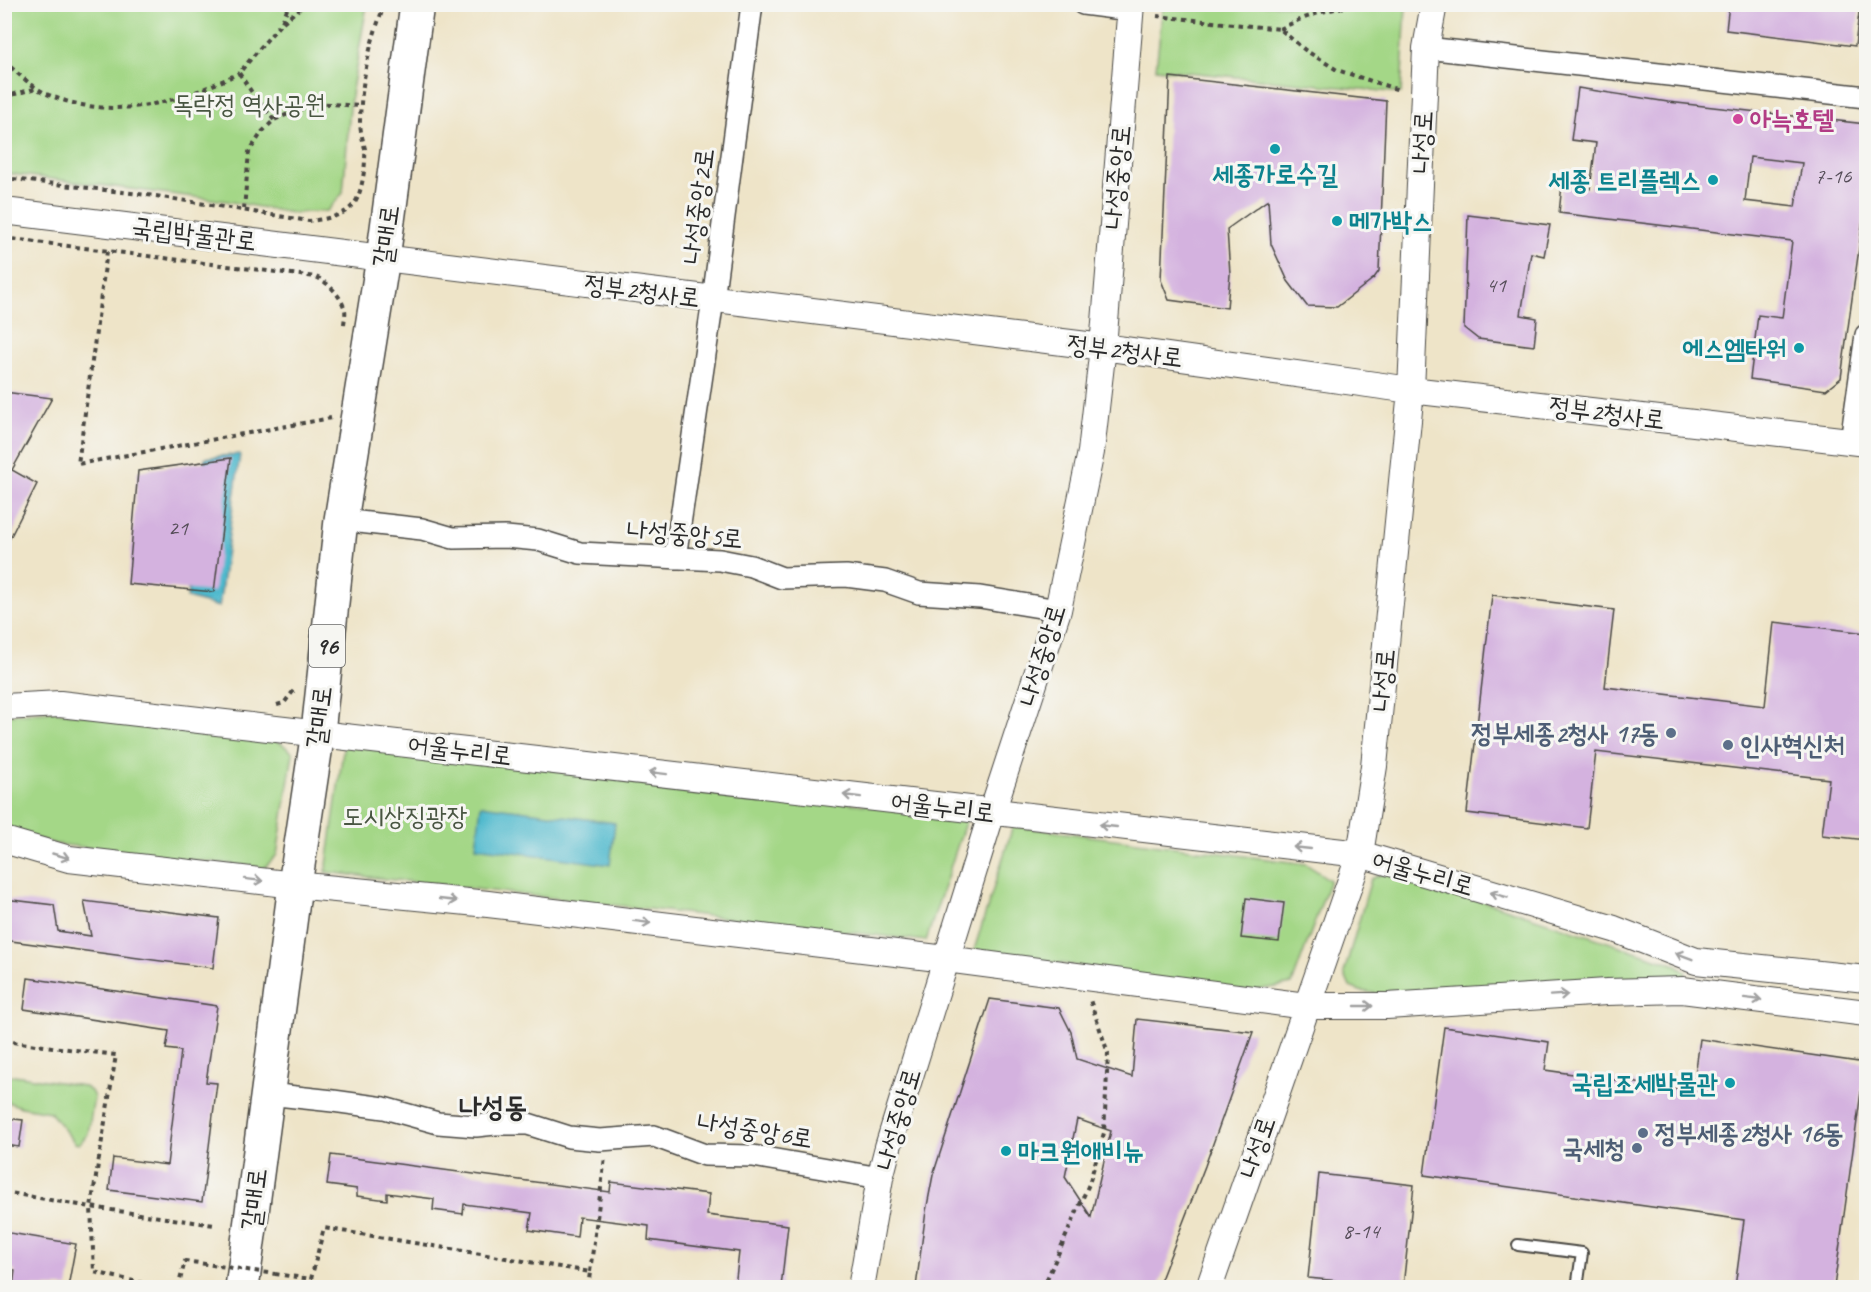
<svg xmlns="http://www.w3.org/2000/svg" width="1871" height="1292" font-family="Caveat,'Poor Story',sans-serif">
  <style>
    .green { fill: #a4d787; stroke: #688159; stroke-width: 1.5 }
    .water { fill: #50b9cd; stroke: #3e727c; stroke-width: 1.5 }
    .building { fill: #d4b2df; fill-rule: evenodd }
    .lines { fill: none; stroke-linecap: round; stroke-linejoin: round }
    .service-casing { stroke: #484743; stroke-width: 14 }
    .minor-casing { stroke: #484743; stroke-width: 24 }
    .tertiary-casing { stroke: #484743; stroke-width: 28 }
    .primary-casing { stroke: #484743; stroke-width: 36 }
    .path { stroke: #484743; stroke-width: 4; stroke-dasharray: 4.5 4.5; stroke-linecap: butt }
    .service { stroke: #fff; stroke-width: 10 }
    .minor { stroke: #fff; stroke-width: 21 }
    .tertiary { stroke: #fff; stroke-width: 26 }
    .primary { stroke: #fff; stroke-width: 33 }
    .path-bridge { stroke: #484743; stroke-width: 4; stroke-dasharray: 4.5 4.5; stroke-linecap: butt }
    .oneway { stroke: #a0a0a0 }
    .hotel-dot { fill: #d1479c; stroke: #f6f6f2; stroke-width: 2 }
    .culture-dot { fill: #0f9aa8; stroke: #f6f6f2; stroke-width: 2 }
    .service-dot { fill: #5c6f8a; stroke: #f6f6f2; stroke-width: 2 }
    .labels { text-anchor: middle; dominant-baseline: central; stroke-width: 6; stroke-linejoin: round; paint-order: stroke }
    .number-label { font-size: 22px; fill: #554d58 }
    .shield { fill: #f6f6f2; stroke: #686867; stroke-width: 1.5 }
    .shield-label { font-size: 24px; font-weight: bold; fill: #2b2b2b }
    .park-label { font-size: 26px; fill: #495642; stroke: #f6f6f2 }
    .hotel-label { font-size: 26px; font-weight: bold; fill: #b23c85; stroke: #f6f6f2; text-anchor: start }
    .street-label { font-size: 26px; fill: #2b2b2b; stroke: #f6f6f2 }
    .culture-label { font-size: 26px; font-weight: bold; fill: #0d838f; stroke: #f6f6f2; text-anchor: end }
    .service-label { font-size: 26px; font-weight: bold; fill: #4e5e75; stroke: #f6f6f2; text-anchor: end }
    .quarter-label { font-size: 28px; font-weight: bold; fill: #2b2b2b; stroke: #f6f6f2 }
  </style>
  <rect width="100%" height="100%" fill="#f6f6f2"/>
  <filter id="ink" filterUnits="userSpaceOnUse"><feTurbulence type="fractalNoise" baseFrequency=".0167" numOctaves="2"/><feDisplacementMap in="SourceGraphic" scale="12" xChannelSelector="R" yChannelSelector="G"/><feConvolveMatrix kernelMatrix="1 2 1 2 8 2 1 2 1" color-interpolation-filters="sRGB"/></filter>
  <filter id="wash" filterUnits="userSpaceOnUse"><feTurbulence type="fractalNoise" baseFrequency=".008" numOctaves="4" result="noise"/><feDisplacementMap in="SourceGraphic" scale="24" xChannelSelector="R" yChannelSelector="G"/><feGaussianBlur stdDeviation="1.35" result="paint"/><feColorMatrix in="noise" values="0 0 0 0 0 0 0 0 0 0 0 0 0 0 0 0 0 1.4 0 .05"/><feComposite in="paint" operator="in"/></filter>
  <g filter="url(#wash)">
    <rect width="100%" height="100%" fill="#eee4c8"/>
    <path class="green" d="M5 4 367 5 351 95 343 193 327 211 292 213 226 201 5 173Z
      M1163 5H1406L1401 93 1156 69Z
      M53 711 257 735 281 743 293 753 277 855 264 868 56 844 5 830 4 715Z
      M344 744 967 817 926 941 326 872Z
      M1013 826 1306 864 1330 880 1292 984 1247 992 974 950Z
      M1390 870 1677 965 1686 972 1683 979 1393 996 1360 991 1350 987 1344 973 1371 879Z
      M14 1075 83 1086 91 1091 94 1097 88 1134 79 1144 75 1143 50 1112 21 1107 5 1101V1079Z"/>
    <path class="water" d="M240 454 219 607 187 598 205 458Z
      M481 805 615 823 610 865 476 847Z"/>
    <g id="blocks">
      <path class="building" d="M1729 4H1860L1855 46 1726 30Z
        M1170 77 1386 101 1379 271 1374 278 1337 307 1307 306 1288 281 1271 244 1268 200 1227 229 1230 274 1227 308 1169 300 1161 280Z
        M1578 88 1668 102 1866 124V198L1841 378 1826 390 1750 379 1758 315 1782 318 1792 241 1559 213 1562 185 1590 189 1596 143 1571 140ZM1750 157 1802 163 1795 207 1745 201Z
        M1468 215 1550 225 1544 256 1531 253 1521 315 1537 318 1534 346 1478 339 1464 328Z
        M4 392 52 398 12 470 37 484 4 550Z
        M231 458 214 592 128 584 138 471Z
        M1492 595 1614 610 1605 687 1765 706 1774 622 1866 633V840L1822 835 1829 779 1596 752 1587 828 1467 813Z
        M1246 898 1284 903 1279 942 1241 938Z
        M4 899 54 905 58 931 91 936 84 901 219 918 213 968 4 940Z
        M28 978 217 1006 206 1082 217 1083 202 1202 109 1190 113 1158 167 1165 181 1051 166 1049 169 1031 24 1009Z
        M990 999 1059 1008 1071 1032 1077 1059 1132 1077 1137 1019 1253 1032 1205 1166 1158 1287H916L926 1211 933 1175ZM1077 1119 1111 1131 1091 1217 1065 1177Z
        M1444 1027 1549 1042 1545 1070 1693 1091 1700 1039 1865 1063 1834 1287H1735L1744 1220 1424 1175Z
        M4 1118 23 1120 19 1147 4 1145Z
        M331 1155 610 1192 611 1182 709 1194 707 1215 788 1225 781 1287H735L739 1252 648 1240 649 1226 579 1217 577 1237 529 1230 532 1213 464 1204 463 1214 433 1210 434 1199 387 1193V1200L357 1196V1189L327 1185Z
        M1319 1174 1414 1185 1403 1287 1308 1278Z
        M4 1232 76 1244 68 1287H13L15 1270 4 1268Z"/>
    </g>
  </g>
  <g filter="url(#ink)">
    <use href="#blocks" fill-opacity="0" stroke="#484743" stroke-width="1.5"/>
    <g class="lines">
      <defs>
        <path id="service" d="M1518 1245 1582 1253 1577 1288"/>
        <path id="minor" d="M1083 4 1130 10
          M1426 48 1866 97
          M1851 441 1866 335
          M341 520 422 529 453 538 506 537 538 540 580 553 720 560 751 566 782 578 846 576 885 581 919 593 980 597 1058 610
          M675 558 713 300 752 4
          M268 1094 333 1101 384 1108 438 1123 476 1126 495 1124H528L569 1137 600 1140 654 1136 705 1155 753 1156 880 1178"/>
        <path id="tertiary" d="M4 211 1103 347 1411 390 1866 443
          M4 707 60 704 1360 854 1614 929 1696 961 1866 979
          M4 840 69 859 295 885 488 904 946 959 1306 1006H1387L1607 992 1682 990 1866 1013
          M861 1288 880 1178 888 1147 992 812 1058 610 1091 452 1103 347 1131 4
          M1209 1288 1360 854 1374 766 1411 390 1426 48 1434 4"/>
        <path id="primary" d="M242 1288 295 885 318 732 341 520 383 258 417 4"/>
      </defs>
      <use href="#service" class="service-casing"/>
      <use href="#minor" class="minor-casing"/>
      <use href="#tertiary" class="tertiary-casing"/>
      <use href="#primary" class="primary-casing"/>
      <path class="path" d="M1157 16 1280 29 1305 50 1337 70 1399 90
        M283 22 305 4
        M1280 29C1309 14 1332 8 1365 4
        M4 61C17 73 33 88 49 95 114 122 178 103 239 73
        M4 97 37 88
        M274 120 253 94 239 73 282 22 289 4
        M4 178 156 196 309 221C326 219 349 216 357 199 363 186 366 162 365 149 363 140 360 131 360 121 361 82 370 40 385 4
        M244 209 249 152 262 132 274 120 315 103 361 106
        M4 238 316 277C329 283 341 296 345 310 346 314 344 321 344 325
        M107 251 78 464 331 418
        M277 705 284 703 295 689
        M4 874 6 863
        M4 1041 116 1055 91 1207 94 1272 164 1288
        M4 1192 91 1207 214 1225
        M590 1272 605 1157
        M275 1274 311 1279
        M178 1288 185 1261 219 1266
        M312 1288 311 1279 324 1228 590 1272 588 1288
        M1043 1288 1089 1184 1104 1133 1108 1053 1090 1000"/>
      <use href="#service" class="service"/>
      <use href="#minor" class="minor"/>
      <use href="#tertiary" class="tertiary"/>
      <use href="#primary" class="primary"/>
      <path class="path-bridge" d="M219 1266 275 1274"/>
    </g>
    <defs><path id="oneway-shaft" d="M-6 0H5M1.5-3L5.5 0L1.5 3" fill="none" stroke-width="1.6" stroke-linecap="round" stroke-linejoin="round" transform="scale(1.5)"/></defs>
    <g class="oneway">
      <use href="#oneway-shaft" transform="translate(658 773) rotate(-173)"/>
      <use href="#oneway-shaft" transform="translate(852 796) rotate(-173)"/>
      <use href="#oneway-shaft" transform="translate(1108 826) rotate(-174)"/>
      <use href="#oneway-shaft" transform="translate(1302 848) rotate(-174)"/>
      <use href="#oneway-shaft" transform="translate(61 856) rotate(16)"/>
      <use href="#oneway-shaft" transform="translate(254 880) rotate(7)"/>
      <use href="#oneway-shaft" transform="translate(1499 895) rotate(-164)"/>
      <use href="#oneway-shaft" transform="translate(448 900) rotate(6)"/>
      <use href="#oneway-shaft" transform="translate(642 922) rotate(7)"/>
      <use href="#oneway-shaft" transform="translate(1684 956) rotate(-159)"/>
      <use href="#oneway-shaft" transform="translate(1559 995) rotate(-4)"/>
      <use href="#oneway-shaft" transform="translate(1753 999) rotate(7)"/>
      <use href="#oneway-shaft" transform="translate(1364 1006)"/>
    </g>
  </g>
  <circle class="hotel-dot" cx="1738" cy="119" r="6"/>
  <g class="culture-dot">
    <circle cx="1275" cy="149" r="6"/>
    <circle cx="1713" cy="180" r="6"/>
    <circle cx="1337" cy="221" r="6"/>
    <circle cx="1799" cy="348" r="6"/>
    <circle cx="1730" cy="1083" r="6"/>
    <circle cx="1006" cy="1151" r="6"/>
  </g>
  <g class="service-dot">
    <circle cx="1671" cy="733" r="6"/>
    <circle cx="1728" cy="745" r="6"/>
    <circle cx="1643" cy="1133" r="6"/>
    <circle cx="1637" cy="1148" r="6"/>
  </g>
  <g class="labels">
    <g class="number-label">
      <text x="1833" y="176">7-16</text>
      <text x="1496" y="285">41</text>
      <text x="178" y="528">21</text>
      <text x="1361" y="1231">8-14</text>
    </g>
    <rect class="shield" x="309" y="625" width="36" height="42" rx="4.5"/>
    <g class="shield-label">
      <text x="327" y="646">96</text>
    </g>
    <g class="park-label">
      <text x="249" y="104">독락정 역사공원</text>
      <text x="405" y="816">도시상징광장</text>
    </g>
    <g class="hotel-label">
      <text x="1750" y="119">아늑호텔</text>
    </g>
    <g class="street-label">
      <text transform="translate(1422 142) rotate(-87)">나성로</text>
      <text transform="translate(1117 177) rotate(-85)">나성중앙로</text>
      <text transform="translate(698 206) rotate(-83)">나성중앙2로</text>
      <text transform="translate(194 234) rotate(7)">국립박물관로</text>
      <text transform="translate(386 236) rotate(-82)">갈매로</text>
      <text transform="translate(642 291) rotate(7)">정부2청사로</text>
      <text transform="translate(1125 351) rotate(7)">정부2청사로</text>
      <text transform="translate(1607 413) rotate(7)">정부2청사로</text>
      <text transform="translate(685 534) rotate(5)">나성중앙5로</text>
      <text transform="translate(1042 655) rotate(-73)">나성중앙로</text>
      <text transform="translate(1383 680) rotate(-85)">나성로</text>
      <text transform="translate(319 717) rotate(-83)">갈매로</text>
      <text transform="translate(460 750) rotate(7)">어울누리로</text>
      <text transform="translate(943 807) rotate(7)">어울누리로</text>
      <text transform="translate(1423 873) rotate(16)">어울누리로</text>
      <text transform="translate(898 1119) rotate(-74)">나성중앙로</text>
      <text transform="translate(755 1130) rotate(9)">나성중앙6로</text>
      <text transform="translate(1257 1147) rotate(-71)">나성로</text>
      <text transform="translate(254 1199) rotate(-83)">갈매로</text>
    </g>
    <g class="culture-label">
      <text x="1275" y="174" text-anchor="middle">세종가로수길</text>
      <text x="1701" y="180">세종 트리플렉스</text>
      <text x="1349" y="221" text-anchor="start">메가박스</text>
      <text x="1787" y="348">에스엠타워</text>
      <text x="1718" y="1083">국립조세박물관</text>
      <text x="1018" y="1151" text-anchor="start">마크원애비뉴</text>
    </g>
    <g class="service-label">
      <text x="1659" y="733">정부세종2청사 17동</text>
      <text x="1740" y="745" text-anchor="start">인사혁신처</text>
      <text x="1655" y="1133" text-anchor="start">정부세종2청사 16동</text>
      <text x="1625" y="1148">국세청</text>
    </g>
    <g class="quarter-label">
      <text x="493" y="1106">나성동</text>
    </g>
  </g>
  <rect width="1871" height="1292" fill="none" stroke="#f6f6f2" stroke-width="24"/>
</svg>
